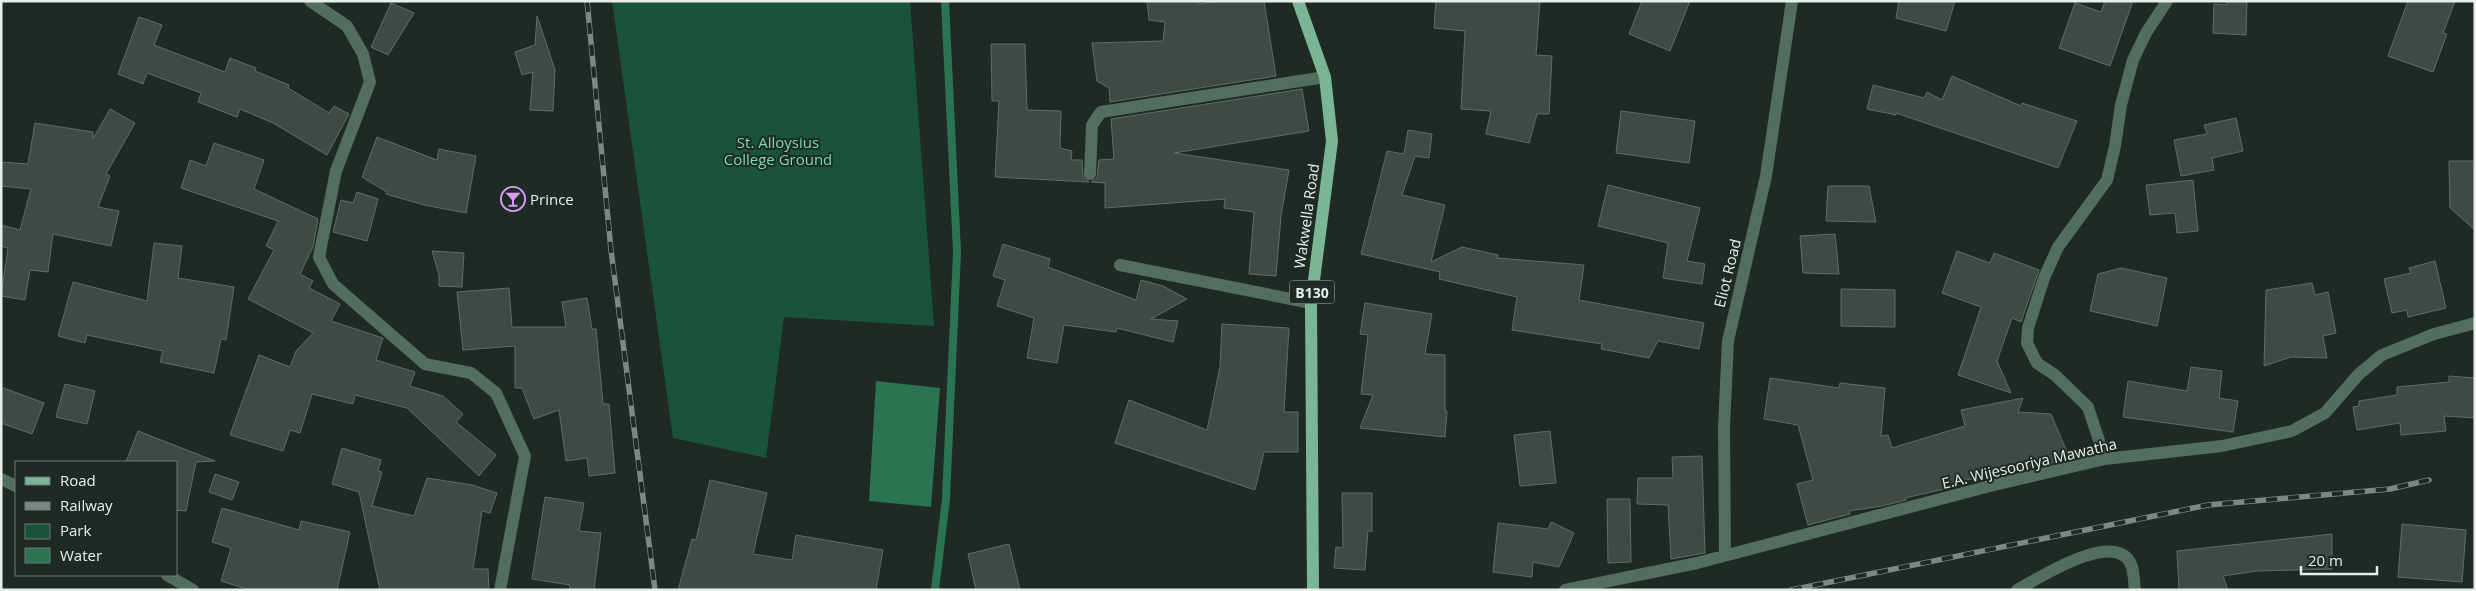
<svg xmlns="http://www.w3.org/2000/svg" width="2476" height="591" font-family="'Open Sans',sans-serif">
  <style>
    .green { fill: #19533a }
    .water { fill: #2b7453 }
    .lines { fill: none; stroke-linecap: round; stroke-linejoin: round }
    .stream { stroke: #2b7453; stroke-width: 8 }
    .building { fill: #3e4a43; stroke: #606d66 }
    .minor { stroke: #526e5f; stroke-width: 12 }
    .major { stroke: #7ab596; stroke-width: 12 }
    .rail-casing { stroke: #7e8782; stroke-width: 5.5 }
    .rail { stroke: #1f2a24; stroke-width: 4; stroke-dasharray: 11; stroke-linecap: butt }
    .labels { text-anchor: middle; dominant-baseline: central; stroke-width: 4; stroke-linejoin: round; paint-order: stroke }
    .shield { fill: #1f2a24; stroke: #acb4af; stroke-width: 1 }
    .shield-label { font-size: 14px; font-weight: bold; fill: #e8efeb }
    .park-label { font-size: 15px; fill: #77ddab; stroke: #1f2a24 }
    .poi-label { font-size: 15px; fill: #e8efeb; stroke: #1f2a24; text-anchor: start }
    .street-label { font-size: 15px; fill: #e8efeb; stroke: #1f2a24 }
  </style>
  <rect width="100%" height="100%" fill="#1f2a24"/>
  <path class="green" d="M612 1H910L934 326 784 317 766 458 673 438Z"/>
  <path class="water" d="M876 381 940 388 931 507 869 501Z"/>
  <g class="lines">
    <path class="stream" d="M935 590 946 499 957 252 945 1"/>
  </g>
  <path class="building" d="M1147 1H1198L1199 4 1219 1H1264L1276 76 1110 102 1109 88 1097 81 1092 43 1163 41 1165 22 1149 20Z
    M1436 1H1540L1536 55 1552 56 1549 114H1537L1529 143 1486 134 1491 111 1461 109 1465 31 1434 28Z
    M1642 1H1690L1670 51 1629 34Z
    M1899 1H1955L1946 31 1896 18Z
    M2105 1H2133L2110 66 2059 48 2075 3 2101 12Z
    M2227 1H2247L2246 35 2213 33 2214 4 2227 5Z
    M2408 1H2455L2443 33 2447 34 2433 72 2388 56Z
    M391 3 414 13 388 55 371 47Z
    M537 16 555 70 553 111 530 110 533 72 522 75 515 52 535 45Z
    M139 17 162 25 154 45 225 72 230 58 256 68 255 71 289 85 288 88 329 113 334 106 349 114 327 155 273 123 240 109 237 117 198 102 201 93 147 73 143 84 118 74Z
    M991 44H1025L1027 110 1061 111 1060 148 1072 151 1071 160H1082L1083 177 1089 182 995 177 999 101H992Z
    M1952 76 2021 106 2022 103 2077 121 2058 168 1896 113V115L1867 109 1873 85 1924 98 1927 92 1942 100Z
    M1302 89 1309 131 1174 153 1289 170 1281 216 1276 276 1249 274 1254 212 1224 208 1225 199 1105 208V183L1091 182 1097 178 1099 160 1114 159 1111 119Z
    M110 109 135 123 106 174 110 176 98 207 119 211 111 246 53 234 48 272 30 270 25 300 1 296 8 248 1 246V225L20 230 31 189 1 186V162L28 164 35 123 93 132V139Z
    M1621 111 1695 121 1689 163 1616 153Z
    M2236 118 2243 151 2212 158 2214 170 2181 176 2174 140 2207 134 2204 125Z
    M1408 130 1432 134 1429 158 1415 156 1402 195 1445 205 1431 262 1462 247 1498 255 1497 258 1584 265 1579 300 1704 323 1699 349 1658 341 1649 358 1601 349 1602 344 1512 330 1517 297 1439 279 1440 272 1361 254 1387 151 1404 154Z
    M377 137 437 160 439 149 476 156 466 213 424 205 386 194 387 192 362 177Z
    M214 143 264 160 254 189 318 219 313 247 300 274 313 281 309 288 340 304 331 321 383 338 376 360 415 372 410 386 443 396 463 414 456 422 496 455 479 476 407 408 355 395 353 404 312 394 300 433 290 430 283 451 230 435 259 355 290 367 296 351 313 333 248 299 274 250 266 246 278 221 181 188 190 160 206 166Z
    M2449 161H2475V230L2450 208Z
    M2193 180 2198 231 2177 233 2175 213 2150 215 2146 185Z
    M1608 185 1700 208 1687 261 1705 264 1702 284 1663 278 1668 243 1598 226Z
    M1828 186H1869L1876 222 1826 221Z
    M357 192 378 199 367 241 333 232 341 200 353 203Z
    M1835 234 1839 274 1803 273 1800 236Z
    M154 243 182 246 178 278 234 287 226 340 221 339 214 373 160 362 163 351 87 335 85 343 58 336 73 282 147 301Z
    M1003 244 1050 259 1048 267 1136 300 1141 280 1163 286 1187 299 1151 319 1178 321 1173 342 1117 328 1116 332 1064 325 1057 363 1027 358 1034 318 997 306 1005 280 993 276Z
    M432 251 464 253 462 287 439 286V275Z
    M1957 251 1990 263 1994 253 2039 270 2021 322 2012 318 1997 361 2011 393 1958 375 1981 307 1942 293Z
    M2435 261 2446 308 2408 317 2407 310 2392 313 2384 279 2411 273 2409 268Z
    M2121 268 2167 278 2157 326 2090 311 2098 274Z
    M2312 283 2315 295 2328 292 2336 333 2323 336 2327 358 2291 357 2264 366 2266 290Z
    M509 288 512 327H566L562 302 587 298 592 329H596L603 404H609L615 473 589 476 587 458 566 461 559 410 534 419 522 388H515V346L463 350 457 292Z
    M1841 289 1895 290V327L1841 326Z
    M1365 303 1432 314 1425 354 1445 355V410L1447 411 1445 437 1360 428 1373 395 1361 394 1368 335 1360 334Z
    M1222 324 1289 328 1284 412H1298V452H1264L1255 490 1115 443 1129 400 1207 430 1220 367Z
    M2191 367 2222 371 2219 398 2238 401 2233 432 2123 417 2128 381 2187 391Z
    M2449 376 2475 378V418L2444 416 2446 431 2401 435 2400 423 2357 430 2353 407 2359 406V401L2397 395V387L2449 382Z
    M1770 378 1839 388 1840 383 1885 388 1881 436 1888 435 1892 448 1965 426 1961 410 2023 398 2018 412 2051 414 2070 459 1957 482 1958 486 1905 498 1906 500 1882 506 1849 511 1850 514 1808 525 1797 484 1813 480 1798 425 1764 419Z
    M65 384 95 391 87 424 56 417Z
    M1 387 44 403 32 434 1 423Z
    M138 431 215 461 196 462 186 511 176 510V462H126Z
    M1550 431 1556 483 1520 486 1514 435Z
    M342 448 381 460 378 471 382 472 372 506 414 516 427 478 472 485 497 493 490 513 482 511 473 569H488L489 590H380L359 492 332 484Z
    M1702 456 1705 553 1671 559 1668 505 1637 504 1638 478H1673L1672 457Z
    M215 474 239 482 232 500 209 492Z
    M710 480 767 493 753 554 792 560 796 535 883 550 876 590H678L692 539 696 540Z
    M1342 493H1372V532L1368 530 1365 570 1334 568 1336 547 1343 548Z
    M545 497 584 503 579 531 601 533 594 590H569L570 585 532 579Z
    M1607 499H1630L1631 562 1608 563Z
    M222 508 299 530 301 521 350 532 337 590H250L221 581 231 548 212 542Z
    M1551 522 1574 533 1559 567 1533 562 1532 577 1493 572 1498 523 1548 529Z
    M2402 524 2466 530 2462 582 2398 577Z
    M2332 534V569L2257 571 2223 576 2228 590H2179L2177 551Z
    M1009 544 1020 590H976L968 554Z"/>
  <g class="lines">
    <path class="minor" d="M310 1 347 26 363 54 370 82 336 171 319 257 333 284 425 364 471 373 496 393 525 456 500 590
      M1090 174 1092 125 1101 112 1325 77
      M1120 265 1311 303
      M2105 459 2088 407 2055 375 2037 363 2027 343 2028 328 2044 278 2058 247 2107 180 2115 146 2121 105 2133 60 2146 33 2167 1
      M1 479 16 486
      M1725 555 1724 427 1728 341 1766 176 1792 1
      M167 575 193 590
      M1565 590 1697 563 1990 486 2105 459 2222 446 2292 431 2325 413 2359 374 2382 355 2434 334 2475 323
      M2017 590C2039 578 2119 526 2132 567 2134 574 2134 583 2135 590"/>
    <path class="major" d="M1298 1 1325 77 1332 141 1311 303 1313 590"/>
    <defs>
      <path id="rail" d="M587 1 611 250 655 590
        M1791 590 2208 505 2390 489 2429 480"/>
    </defs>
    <use href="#rail" class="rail-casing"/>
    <use href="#rail" class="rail"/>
  </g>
  <defs>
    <symbol id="bar-ring" viewBox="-11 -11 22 22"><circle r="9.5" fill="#1f2a24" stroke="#d59cfb" stroke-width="1.5"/><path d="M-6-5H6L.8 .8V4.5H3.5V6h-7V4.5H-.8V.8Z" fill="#d59cfb"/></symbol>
  </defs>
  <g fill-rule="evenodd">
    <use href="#bar-ring" x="499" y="185" width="28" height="28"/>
  </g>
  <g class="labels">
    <rect class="shield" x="1289.5" y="280.5" width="45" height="23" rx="4"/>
    <g class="shield-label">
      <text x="1312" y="292">B130</text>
    </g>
    <g class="park-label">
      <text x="778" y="142">St. Alloysius<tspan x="778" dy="17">College Ground</tspan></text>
    </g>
    <g class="poi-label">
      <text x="530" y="199">Prince</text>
    </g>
    <g class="street-label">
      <text transform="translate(1306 216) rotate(-82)">Wakwella Road</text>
      <text transform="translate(1727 273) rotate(-76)">Eliot Road</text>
      <text transform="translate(2029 463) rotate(-13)">E.A. Wijesooriya Mawatha</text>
    </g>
  </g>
  <rect width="2476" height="591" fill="none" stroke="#e8efeb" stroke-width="5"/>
  <rect x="15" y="461" width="162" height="115" fill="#1f2a24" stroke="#6f7974"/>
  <rect x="25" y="477" width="25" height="8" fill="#7ab596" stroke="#6f7974"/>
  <text x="60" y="486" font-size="15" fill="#e8efeb">Road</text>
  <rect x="25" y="502" width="25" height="8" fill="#7e8782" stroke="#6f7974"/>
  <text x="60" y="511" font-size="15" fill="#e8efeb">Railway</text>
  <rect x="25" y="524" width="25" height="15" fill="#19533a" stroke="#6f7974"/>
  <text x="60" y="536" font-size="15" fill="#e8efeb">Park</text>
  <rect x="25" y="548" width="25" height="15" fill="#2b7453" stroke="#6f7974"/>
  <text x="60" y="561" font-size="15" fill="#e8efeb">Water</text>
  <path d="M2301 566v8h76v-8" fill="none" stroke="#e8efeb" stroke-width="2.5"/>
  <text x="2308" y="566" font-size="15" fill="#e8efeb" stroke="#1f2a24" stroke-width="4" paint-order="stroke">20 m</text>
</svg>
